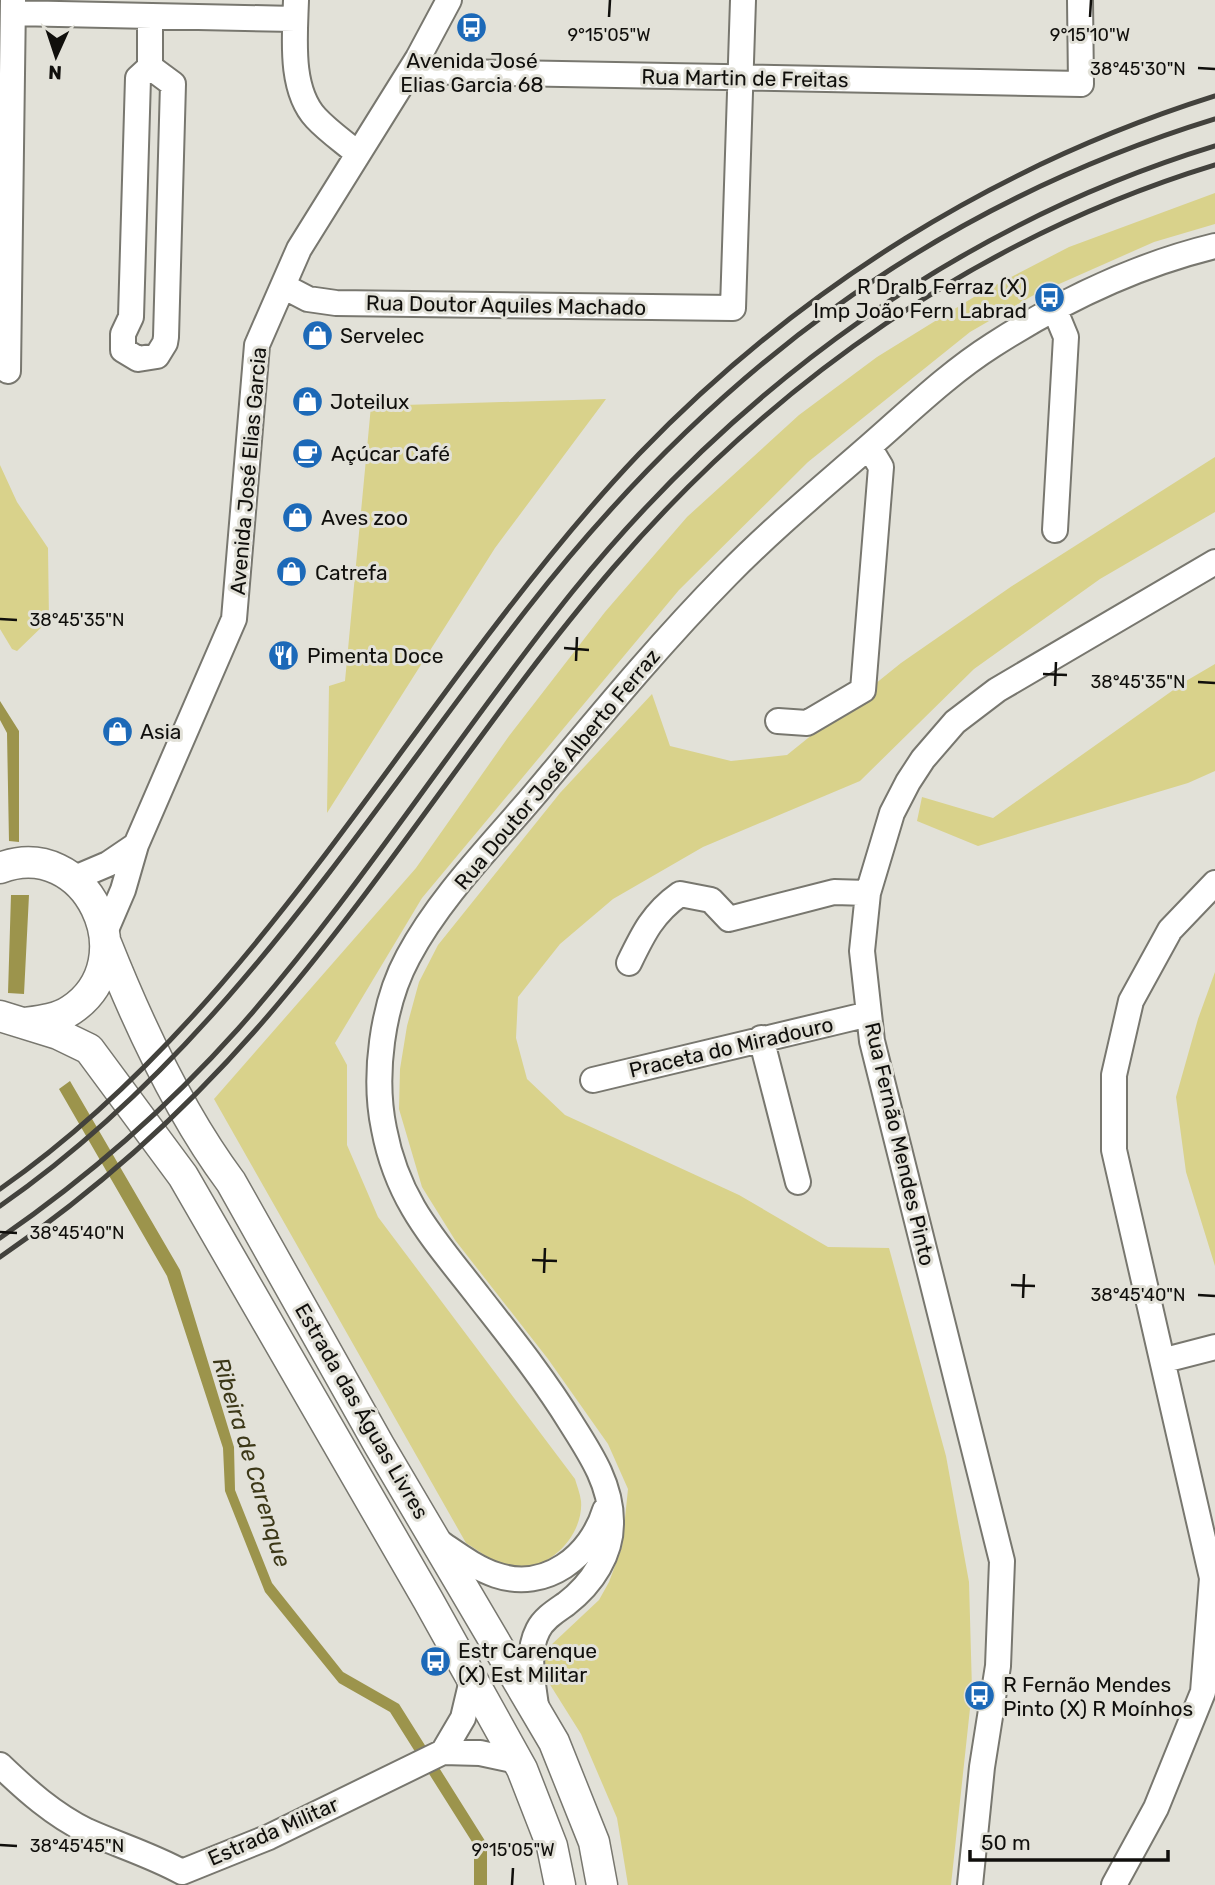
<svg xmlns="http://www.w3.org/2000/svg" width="1215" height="1885" font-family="Rubik,sans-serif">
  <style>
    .green { fill: #d9d28b }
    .water { fill: #9c944c }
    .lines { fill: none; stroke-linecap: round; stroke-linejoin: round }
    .minor-casing { stroke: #78776f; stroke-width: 28 }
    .tertiary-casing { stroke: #78776f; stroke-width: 33 }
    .minor { stroke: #fff; stroke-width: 24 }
    .tertiary { stroke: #fff; stroke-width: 30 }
    .rail { stroke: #43423d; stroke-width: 5 }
    .ticks { fill: none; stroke: #100f0c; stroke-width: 2.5 }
    .labels { text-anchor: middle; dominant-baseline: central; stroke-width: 6; stroke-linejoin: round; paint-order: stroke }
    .poi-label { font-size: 21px; fill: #100f0c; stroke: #e2e1d8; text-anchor: start }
    .street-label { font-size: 21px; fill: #100f0c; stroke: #e2e1d8 }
    .water-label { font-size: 23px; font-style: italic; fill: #3c3818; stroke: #e2e1d8 }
    .ticks-label { font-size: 18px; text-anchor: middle; fill: #100f0c; stroke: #e2e1d8; stroke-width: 6; stroke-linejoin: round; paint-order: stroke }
  </style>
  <rect width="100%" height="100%" fill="#e2e1d8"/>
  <path class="green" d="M1215 193V224L1154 242 1032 296 970 332 808 462 679 590 422 898 335 1043 347 1065V1145L378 1217 575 1479C577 1486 580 1493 581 1501 584 1534 550 1571 515 1568 497 1566 481 1552 466 1543L214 1099 416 868 509 736 605 612 687 517 799 415 877 357 982 292 1069 247Z
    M606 399 495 548 327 813 329 686 345 681 371 406Z
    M1215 457V512L1100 579 974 669 860 781 703 847 613 899 560 944 518 997 516 1038 527 1079 565 1115 739 1195 828 1247 889 1248 946 1456 969 1582 972 1690 951 1885H628L617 1818 581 1734 549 1683 544 1661 550 1646 599 1600 609 1582 622 1547 628 1489 608 1444 548 1359 455 1240 422 1187 399 1109 400 1069 407 1026 419 982 438 945 560 793 652 694 670 746 731 761 787 755 901 663 1012 586Z
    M0 465 17 502 48 548 49 620 17 651 12 649 0 629Z
    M1215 664V771L1188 783 978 846 917 821 922 797 993 818 1186 681Z
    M1215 972V1266L1186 1172 1176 1097 1198 1019Z"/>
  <path class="water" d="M0 701 19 731V842L9 841 7 733 0 720Z
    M11 895H29L24 994 8 993Z
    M70 1081 180 1270 234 1447 235 1490 272 1583 343 1672 399 1704 487 1844V1885H474V1845L390 1712 339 1683 265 1592 225 1491 223 1448 167 1276 59 1089Z"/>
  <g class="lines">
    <defs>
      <path id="minor" d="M296 0C295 36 289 89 316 118 328 131 344 142 358 154
        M13 13 295 19
        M150 16V67L138 78 131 317 123 334V350L138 359 157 356 165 343 166 337 173 84 150 67
        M410 71 1081 84 1080 0
        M283 286 308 299 336 303 733 308 743 0
        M1054 308 1066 337 1055 530
        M8 371 13 0
        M778 721 807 723 863 690 881 467 869 447
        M75 878 108 864 136 845
        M105 932 123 890 136 845 234 619 257 345 299 249 418 58 449 0
        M629 963C643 934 653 913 680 894L711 900 729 919 834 892 868 893
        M761 1038 798 1182
        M593 1080 869 1014
        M1165 1360 1215 1347
        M439 1542C457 1554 475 1568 496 1575 546 1592 591 1556 605 1510
        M536 1706C533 1682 526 1653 538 1630 544 1618 556 1611 566 1604 592 1584 612 1554 611 1521 611 1484 590 1453 571 1423 544 1379 511 1338 479 1297 435 1240 398 1203 384 1129 373 1076 382 1005 408 957 441 895 495 842 540 788 601 715 660 643 727 575 773 528 823 487 872 444 911 410 949 373 993 345 1060 302 1137 265 1215 246
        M443 1752 463 1718 472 1680
        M0 1765C26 1790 54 1815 87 1831 118 1845 151 1855 182 1872L269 1837 443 1752 480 1753 517 1761
        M970 1885 982 1767 998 1666 1002 1561 872 1041 862 951 868 893 892 813 908 782 923 759 955 722 997 690 1215 562
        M1114 1885 1156 1808 1203 1692 1212 1578 1114 1150V1075L1131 1001 1170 930 1215 883"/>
      <path id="tertiary" d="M0 868C86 835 146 960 71 1010 58 1019 40 1021 25 1023
        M106 943C137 1021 181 1115 231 1182L379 1445 554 1742 594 1842 602 1885
        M0 1016 58 1034 89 1049 183 1176 428 1600 522 1769 552 1846 560 1885"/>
    </defs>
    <use href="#minor" class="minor-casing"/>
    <use href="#tertiary" class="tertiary-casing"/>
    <use href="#minor" class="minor"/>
    <use href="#tertiary" class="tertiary"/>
    <path class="rail" d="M0 1189C193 1054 326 852 464 667 519 593 576 520 639 454 799 288 996 165 1215 96
      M0 1206C223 1051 363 819 527 609 710 375 929 207 1215 119
      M0 1238C87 1178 168 1107 238 1029 360 891 458 734 573 591 740 385 960 224 1215 146
      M0 1257C108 1183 205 1093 288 992 402 855 497 703 613 568 773 382 979 237 1215 165"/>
  </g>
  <path class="ticks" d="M609 17 610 0M1090 17 1091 0M1198 68 1215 69M0 619 17 620M564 648 589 650M576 661 577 637M1043 674 1067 675M1198 682 1215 683M1055 686 1056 662M0 1232 17 1233M532 1260 557 1261M544 1273 545 1248M1011 1285 1035 1286M1198 1295 1215 1296M1023 1298 1024 1274M0 1845 17 1846M512 1885 513 1868"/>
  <defs>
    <symbol id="bus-disc" viewBox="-11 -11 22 22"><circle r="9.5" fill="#1c69b8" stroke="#e2e1d8"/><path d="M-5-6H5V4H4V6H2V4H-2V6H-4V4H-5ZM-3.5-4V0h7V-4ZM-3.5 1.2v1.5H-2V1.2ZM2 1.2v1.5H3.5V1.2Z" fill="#fff"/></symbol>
    <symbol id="shop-disc" viewBox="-11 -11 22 22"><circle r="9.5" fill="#1c69b8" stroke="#e2e1d8"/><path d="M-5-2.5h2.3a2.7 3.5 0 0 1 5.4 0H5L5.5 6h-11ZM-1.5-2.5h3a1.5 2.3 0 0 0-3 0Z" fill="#fff"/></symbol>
    <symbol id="cafe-disc" viewBox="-11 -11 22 22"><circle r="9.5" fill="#1c69b8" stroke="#e2e1d8"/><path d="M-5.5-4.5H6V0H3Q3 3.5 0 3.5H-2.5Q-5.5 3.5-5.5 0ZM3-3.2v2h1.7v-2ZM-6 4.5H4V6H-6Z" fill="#fff"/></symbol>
    <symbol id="restaurant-disc" viewBox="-11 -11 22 22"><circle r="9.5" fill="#1c69b8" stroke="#e2e1d8"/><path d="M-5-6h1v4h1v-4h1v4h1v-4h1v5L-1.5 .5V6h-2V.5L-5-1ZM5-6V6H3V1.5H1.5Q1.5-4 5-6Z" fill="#fff"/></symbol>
  </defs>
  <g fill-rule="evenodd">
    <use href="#bus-disc" x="454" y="10" width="35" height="35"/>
    <use href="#bus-disc" x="1032" y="280" width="35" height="35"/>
    <use href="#shop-disc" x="300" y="318" width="35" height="35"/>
    <use href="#shop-disc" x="290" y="384" width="35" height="35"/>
    <use href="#cafe-disc" x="290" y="436" width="35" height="35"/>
    <use href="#shop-disc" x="280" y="500" width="35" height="35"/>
    <use href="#shop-disc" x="274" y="554" width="35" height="35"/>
    <use href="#restaurant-disc" x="266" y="638" width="35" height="35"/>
    <use href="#shop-disc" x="100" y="714" width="35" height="35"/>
    <use href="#bus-disc" x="418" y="1644" width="35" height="35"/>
    <use href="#bus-disc" x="962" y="1678" width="35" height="35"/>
  </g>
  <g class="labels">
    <g class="poi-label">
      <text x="472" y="60" text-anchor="middle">Avenida José<tspan x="472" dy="24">Elias Garcia 68</tspan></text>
      <text x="1027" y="286" text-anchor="end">R Dralb Ferraz (X)<tspan x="1027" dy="24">Imp João Fern Labrad</tspan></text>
      <text x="340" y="335">Servelec</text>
      <text x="330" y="401">Joteilux</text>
      <text x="331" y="453">Açúcar Café</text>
      <text x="321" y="517">Aves zoo</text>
      <text x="315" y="572">Catrefa</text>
      <text x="307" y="655">Pimenta Doce</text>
      <text x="140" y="731">Asia</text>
      <text x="458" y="1650">Estr Carenque<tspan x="458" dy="24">(X) Est Militar</tspan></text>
      <text x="1003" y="1684">R Fernão Mendes<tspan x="1003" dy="24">Pinto (X) R Moínhos</tspan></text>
    </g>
    <g class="street-label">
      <text transform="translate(745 78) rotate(1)">Rua Martin de Freitas</text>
      <text transform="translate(506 305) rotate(1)">Rua Doutor Aquiles Machado</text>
      <text transform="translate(248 471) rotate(-85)">Avenida José Elias Garcia</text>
      <text transform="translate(557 769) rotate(-50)">Rua Doutor José Alberto Ferraz</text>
      <text transform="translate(731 1047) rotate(-13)">Praceta do Miradouro</text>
      <text transform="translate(900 1144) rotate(77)">Rua Fernão Mendes Pinto</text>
      <text transform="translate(362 1411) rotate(60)">Estrada das Águas Livres</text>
      <text transform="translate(273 1831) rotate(-24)">Estrada Militar</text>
    </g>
    <g class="water-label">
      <text transform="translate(252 1462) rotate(73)">Ribeira de Carenque</text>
    </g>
  </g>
  <g class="ticks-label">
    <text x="609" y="41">9°15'05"W</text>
    <text x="1090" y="41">9°15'10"W</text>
    <text x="1138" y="75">38°45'30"N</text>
    <text x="77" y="626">38°45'35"N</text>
    <text x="1138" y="688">38°45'35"N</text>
    <text x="77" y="1239">38°45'40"N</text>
    <text x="1138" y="1301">38°45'40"N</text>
    <text x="77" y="1852">38°45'45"N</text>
    <text x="513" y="1856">9°15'05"W</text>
  </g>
  <g transform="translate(56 56) rotate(183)" stroke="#e2e1d8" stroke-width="5" paint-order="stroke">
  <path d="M0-5L12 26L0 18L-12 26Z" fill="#100f0c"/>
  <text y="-10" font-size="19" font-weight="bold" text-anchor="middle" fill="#100f0c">N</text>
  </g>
  <path d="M970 1850v10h198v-10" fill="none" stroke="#100f0c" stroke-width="3.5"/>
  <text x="981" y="1850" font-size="21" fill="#100f0c" stroke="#e2e1d8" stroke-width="5" paint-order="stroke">50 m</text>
</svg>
